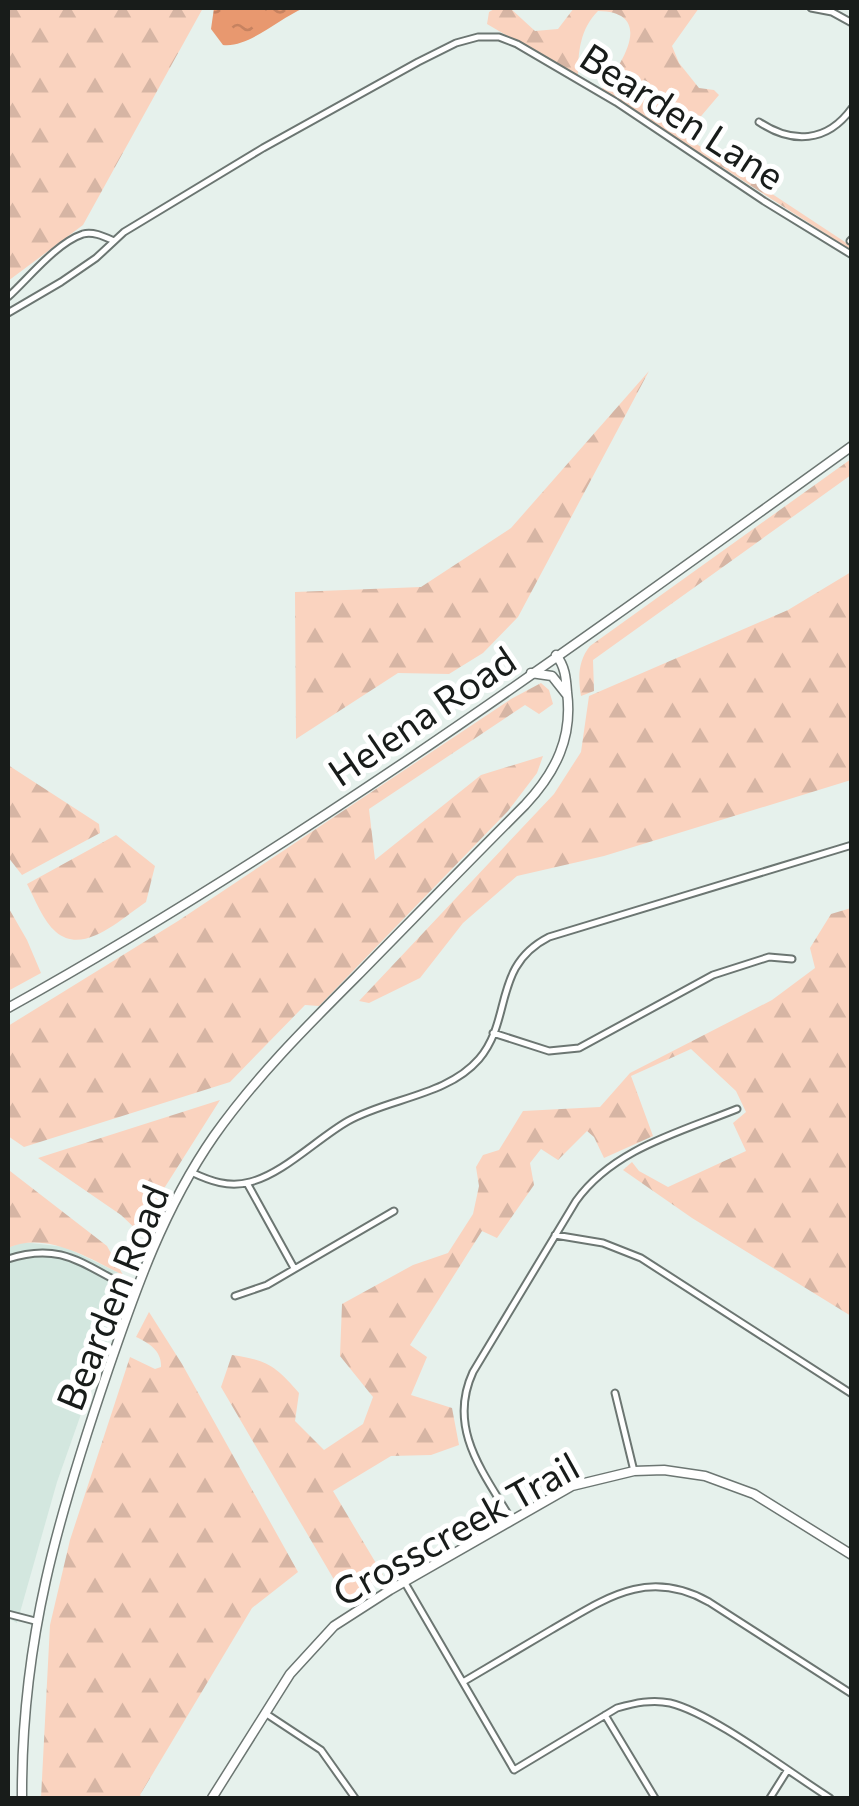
<svg xmlns="http://www.w3.org/2000/svg" width="859" height="1806" font-family="Commissioner,sans-serif">
  <style>
    .built { fill: #d3e7df }
    .forest { fill: url(#forest-firs) }
    .water { fill: url(#water-ripples) }
    .lines { fill: none; stroke-linecap: round; stroke-linejoin: round }
    .minor-casing { stroke: #6c7672; stroke-width: 9 }
    .tertiary-casing { stroke: #6c7672; stroke-width: 11 }
    .secondary-casing { stroke: #6c7672; stroke-width: 11 }
    .minor { stroke: #fff; stroke-width: 5 }
    .tertiary { stroke: #fff; stroke-width: 8 }
    .secondary { stroke: #fff; stroke-width: 8 }
    .labels { text-anchor: middle; dominant-baseline: central; stroke-width: 10; stroke-linejoin: round; paint-order: stroke }
    .street-label { font-size: 38px; fill: #181c1a; stroke: #fff }
  </style>
  <defs>
    <pattern id="forest-firs" width="22" height="20" patternUnits="userSpaceOnUse" patternTransform="scale(2.5)"><rect width="22" height="20" fill="#fad3bf"/><path d="M5 1l3.5 6h-7zM16 11l3.5 6h-7z" fill="#d6b5a4"/></pattern>
    <pattern id="water-ripples" width="26" height="14" patternUnits="userSpaceOnUse" patternTransform="scale(2.5)"><rect width="26" height="14" fill="#e8986f"/><path d="M2 4q2-2 4 0t4 0M15 11q2-2 4 0t4 0" fill="none" stroke="#c68260"/></pattern>
  </defs>
  <rect width="100%" height="100%" fill="#e6f1ec"/>
  <path class="built" d="M22 1242 65 1247 123 1275 121 1301 57 1482 17 1623 8 1618V1248Z"/>
  <path class="forest" d="M8 8H203L83 225 8 281Z
    M496 8H510L535 31 558 29 574 8H699L672 46 679 63 699 88 714 90 719 95 691 128 692 141 851 246V250L601 90C621 66 657 12 598 11 580 29 578 52 578 77L487 24 489 12Z
    M649 371 518 617 483 653 449 674 398 673 296 739 295 592 421 587 511 528Z
    M851 459V475L593 660 594 691 581 696C578 677 578 661 590 646Z
    M851 572V780L604 856 517 876 463 923 420 978 369 1003 359 1001 554 794 581 752 589 696 788 610Z
    M541 683 549 690 553 704 539 714 525 705 369 809 375 860 481 775 543 756 537 773 508 811 319 1006 305 1005 230 1082 24 1147 8 1136V1026L178 921 511 699Z
    M8 765 99 824 100 833 22 875 8 857Z
    M116 835 155 866 146 902C122 918 84 956 56 932 43 921 35 899 27 884Z
    M8 907 27 940 41 973 8 991Z
    M851 908V1316L692 1218 623 1170 632 1162 639 1171 668 1187 746 1151 733 1123 746 1112 736 1091 691 1049 631 1076 653 1136 604 1158 594 1137 587 1131 558 1160 541 1149 530 1163 534 1185 497 1238 482 1231 410 1345 427 1357 411 1395 452 1408 459 1445 431 1455 391 1456 333 1491 383 1575 346 1600 221 1387 232 1355C267 1360 276 1366 299 1393L295 1421 324 1450 363 1424 373 1397 340 1356 342 1304 413 1265 448 1253 473 1214 479 1186 476 1167 483 1155 499 1150 523 1111 600 1107 630 1073 772 1000 815 968 810 948 831 914Z
    M220 1100 158 1198 141 1234 121 1215 38 1158Z
    M10 1171 107 1246 123 1275C88 1258 46 1231 8 1248Z
    M149 1312 182 1364 298 1572 252 1608 140 1795 143 1798H41L50 1625 70 1540 130 1357 155 1369 161 1367C162 1351 149 1343 136 1337Z"/>
  <path class="water" d="M214 8H304C278 19 249 48 223 45L211 29Z"/>
  <g class="lines">
    <defs>
      <path id="minor" d="M811 8 832 12 852 23
        M759 122C792 144 827 143 852 108
        M850 241 852 239
        M8 297C28 279 56 243 83 234 93 231 105 237 114 241
        M8 313 61 282 96 258 124 232 263 148 418 62 456 43 478 37H499L517 44 616 102 764 201 852 255
        M493 1033 549 1051 579 1048 713 975 769 957 792 959
        M191 1172C210 1181 229 1188 250 1182 283 1174 318 1138 348 1121 389 1098 447 1096 479 1059 513 1019 492 966 549 937L852 845
        M247 1183 294 1268
        M555 1235 603 1243 641 1258 852 1394
        M8 1259C65 1240 87 1269 135 1290
        M235 1296 267 1285 394 1211
        M615 1393 634 1471
        M511 1519C483 1472 447 1428 473 1372L576 1201C613 1149 680 1132 737 1109
        M405 1583 514 1770 617 1708C635 1703 652 1699 670 1703 712 1713 790 1773 830 1798
        M8 1614 35 1621
        M463 1682C492 1665 521 1648 551 1630 605 1599 647 1567 709 1602L852 1694
        M265 1713 321 1750 355 1798
        M605 1715 655 1798
        M770 1798 787 1771"/>
      <path id="tertiary" d="M531 673 552 676 567 695
        M22 1798C21 1641 58 1517 108 1370 136 1288 164 1208 214 1136 255 1078 305 1028 355 978 412 920 468 862 525 805 556 772 573 737 567 692 566 678 565 666 556 655
        M212 1798 290 1674 334 1626 390 1590 572 1486 634 1471 664 1470 705 1476 754 1494 852 1555"/>
      <path id="secondary" d="M8 1008C303 844 578 643 852 446"/>
    </defs>
    <use href="#minor" class="minor-casing"/>
    <use href="#tertiary" class="tertiary-casing"/>
    <use href="#secondary" class="secondary-casing"/>
    <use href="#minor" class="minor"/>
    <use href="#tertiary" class="tertiary"/>
    <use href="#secondary" class="secondary"/>
  </g>
  <g class="labels">
    <g class="street-label">
      <text transform="translate(683 115) rotate(33)">Bearden Lane</text>
      <text transform="translate(421 715) rotate(-34)">Helena Road</text>
      <text transform="translate(111 1297) rotate(-68)">Bearden Road</text>
      <text transform="translate(455 1528) rotate(-29)">Crosscreek Trail</text>
    </g>
  </g>
  <rect width="859" height="1806" fill="none" stroke="#181c1a" stroke-width="20"/>
</svg>
